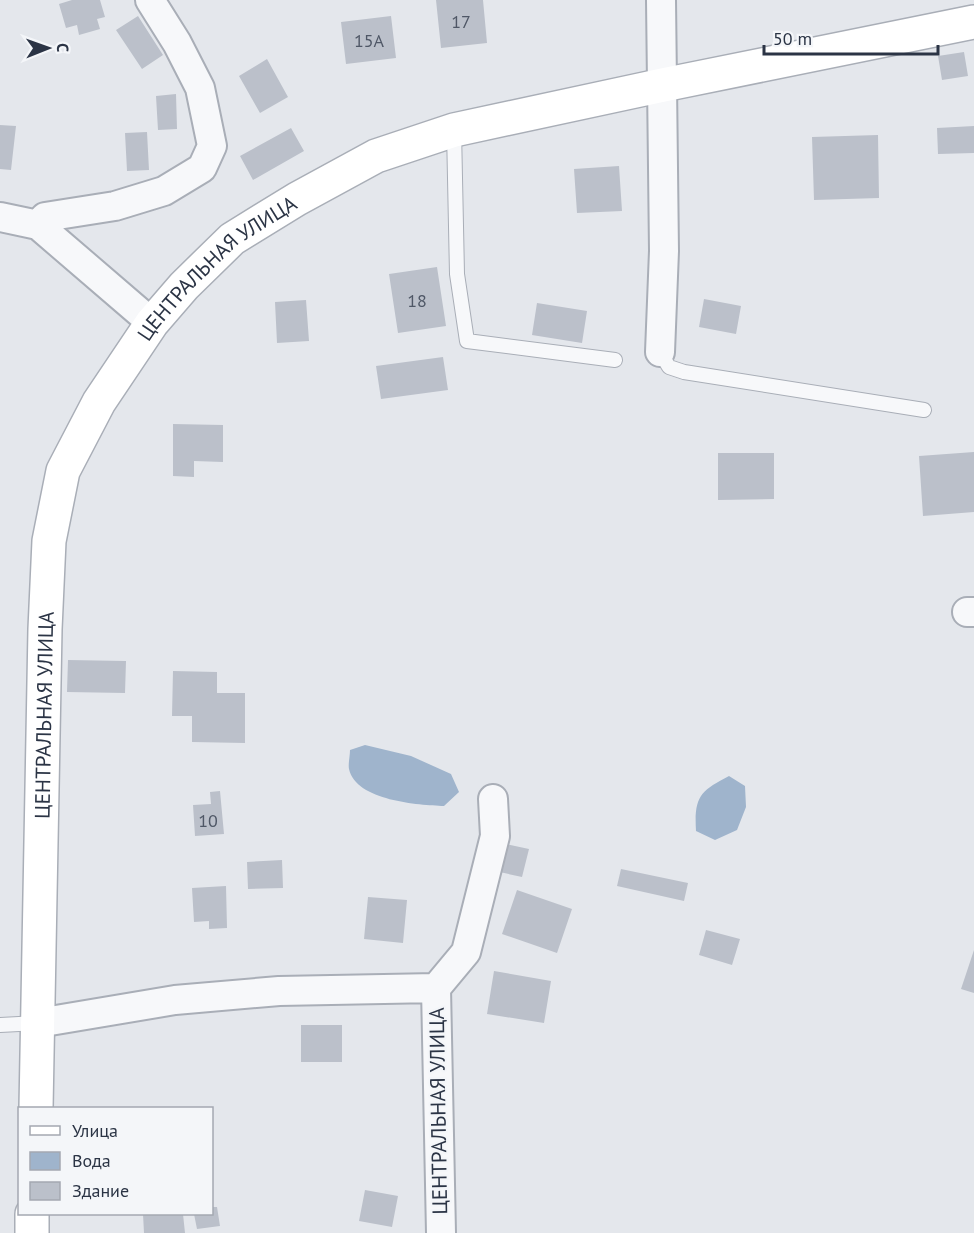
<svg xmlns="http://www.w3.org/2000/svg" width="974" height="1233" font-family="'PT Sans',sans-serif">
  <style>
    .water { fill: #9fb4cc }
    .building { fill: #bbc0ca }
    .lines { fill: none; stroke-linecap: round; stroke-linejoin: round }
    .lane-casing { stroke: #a9aeb7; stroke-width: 16 }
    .street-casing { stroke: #a9aeb7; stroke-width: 32 }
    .secondary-casing { stroke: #a9aeb7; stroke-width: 36 }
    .lane { stroke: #f7f8fa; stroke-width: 14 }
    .street { stroke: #f7f8fa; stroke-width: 28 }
    .secondary { stroke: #fff; stroke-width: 33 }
    .labels { text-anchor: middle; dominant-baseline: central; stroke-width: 4.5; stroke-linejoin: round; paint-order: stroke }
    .number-label { font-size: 18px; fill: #4f5766 }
    .street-label { font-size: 21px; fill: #2b3445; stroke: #f4f6f9 }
  </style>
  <rect width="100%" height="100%" fill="#e4e7ec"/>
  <path class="water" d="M365 745 411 756 451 774 459 792 444 806C419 805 356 801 349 769 348 764 350 756 350 750Z
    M729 776 745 786 746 807 737 830 715 840 696 831C694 797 700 791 729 776Z"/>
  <path class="building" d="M72 0H100L105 17 97 19 100 29 79 35 77 25 66 28 59 4Z
    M436 0H483L487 43 441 48Z
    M138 16 163 55 142 69 116 30Z
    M391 16 396 58 346 64 341 22Z
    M964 52 968 76 942 80 938 56Z
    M267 59 288 97 260 113 239 76Z
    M176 94 177 129 158 130 156 96Z
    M0 125 16 126 11 170 0 169Z
    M974 126V153L938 154 937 128Z
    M291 128 304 151 253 180 240 156Z
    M147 132 149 170 127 171 125 133Z
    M878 135 879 198 814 200 812 137Z
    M619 166 622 211 577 213 574 169Z
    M437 267 446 326 398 333 389 274Z
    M704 299 741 306 736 334 699 327Z
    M306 300 309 341 277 343 275 302Z
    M537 303 587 311 582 343 532 335Z
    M443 357 448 390 381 399 376 366Z
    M173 424 223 425V462L194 461V477L173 476Z
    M974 452V512L923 516 919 456Z
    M718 453H774V499L718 500Z
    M68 660 126 661 125 693 67 692Z
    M173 671 217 672V693H245V743L192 742V716H172Z
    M220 791 224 834 195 836 193 805 211 804 210 792Z
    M501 843 529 849 522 877 495 871Z
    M282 860 283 888 248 889 247 862Z
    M621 869 688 883 684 901 617 886Z
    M226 886 227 928 209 929V921L194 922 192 888Z
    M517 890 572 909 557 953 502 934Z
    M368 897 407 900 403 943 364 939Z
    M706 930 740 939 732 965 699 955Z
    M974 950V993L961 989Z
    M494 971 551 981 544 1023 487 1014Z
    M301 1025H342V1062H301Z
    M365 1190 398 1196 392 1227 359 1221Z
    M212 1207H217L220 1226 197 1229 194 1214H212Z
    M143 1214H183L185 1233H144Z"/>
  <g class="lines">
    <defs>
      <path id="lane" d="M454 130 457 274 467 341 615 360
        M660 352 669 367 684 372 924 410
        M0 1025 38 1023"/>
      <path id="street" d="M0 217 38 225 152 323
        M38 225 45 217 115 206 164 191 202 168 212 146 200 88 177 43 150 0
        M660 352 664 251 661 0
        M967 612H974
        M38 1023 175 1000 279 991 436 988
        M441 1233 436 988 466 952 495 836 493 799"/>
      <g id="secondary">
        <path id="s1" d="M36 1108 45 629 49 541 63 471 99 402 152 323 184 286 232 239 297 199 376 156 454 130 663 85 974 22"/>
        <path d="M32 1233V1214"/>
      </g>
    </defs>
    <use href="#lane" class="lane-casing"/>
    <use href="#street" class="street-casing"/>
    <use href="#secondary" class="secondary-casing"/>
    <use href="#lane" class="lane"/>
    <use href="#street" class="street"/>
    <use href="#secondary" class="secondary"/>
  </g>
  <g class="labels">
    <g class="number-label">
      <text x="461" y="21">17</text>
      <text x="369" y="40">15А</text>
      <text x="417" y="300">18</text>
      <text x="208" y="820">10</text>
    </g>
    <g class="street-label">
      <text stroke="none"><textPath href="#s1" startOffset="897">ЦЕНТРАЛЬНАЯ УЛИЦА</textPath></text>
      <text stroke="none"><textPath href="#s1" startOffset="393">ЦЕНТРАЛЬНАЯ УЛИЦА</textPath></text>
      <text transform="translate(438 1111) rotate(-91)">ЦЕНТРАЛЬНАЯ УЛИЦА</text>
    </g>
  </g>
  <rect x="18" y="1107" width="195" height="108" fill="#f4f6f9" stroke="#a4a8b1" stroke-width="1.5"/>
  <rect x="30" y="1126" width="30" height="9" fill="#ffffff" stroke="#a4a8b1" stroke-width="1.5"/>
  <text x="72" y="1137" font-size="18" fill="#2b3445">Улица</text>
  <rect x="30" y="1152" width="30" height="18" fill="#9fb4cc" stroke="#a4a8b1" stroke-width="1.5"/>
  <text x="72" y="1167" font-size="18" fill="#2b3445">Вода</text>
  <rect x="30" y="1182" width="30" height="18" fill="#bbc0ca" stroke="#a4a8b1" stroke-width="1.5"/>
  <text x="72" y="1197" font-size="18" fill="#2b3445">Здание</text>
  <g transform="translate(48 48) rotate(89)" stroke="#f4f6f9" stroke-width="4.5" paint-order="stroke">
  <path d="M0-4.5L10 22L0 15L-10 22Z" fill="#2b3445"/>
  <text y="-9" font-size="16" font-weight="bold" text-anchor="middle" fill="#2b3445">С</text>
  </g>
  <path d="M764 45v9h174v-9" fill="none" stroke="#2b3445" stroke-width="3"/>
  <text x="773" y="45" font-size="18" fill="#2b3445" stroke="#f4f6f9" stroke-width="4.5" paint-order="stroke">50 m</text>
</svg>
